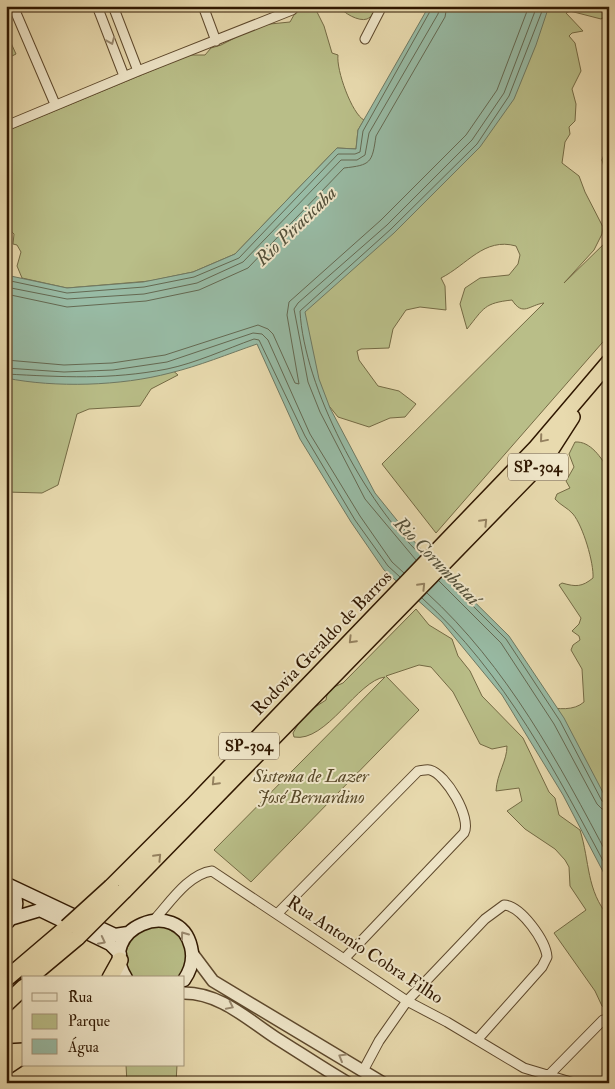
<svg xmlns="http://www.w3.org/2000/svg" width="615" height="1089" font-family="'IM FELL Double Pica',serif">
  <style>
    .green { fill: #b9be88; stroke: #746a44 }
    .water { fill: #98bba5; stroke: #6e7963 }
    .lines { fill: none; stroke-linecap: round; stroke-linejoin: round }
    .shore { stroke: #646952; stroke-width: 1 }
    .minor-casing { stroke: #5d482c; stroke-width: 11 }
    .tertiary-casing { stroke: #5d482c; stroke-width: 14 }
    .secondary-casing { stroke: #2f1700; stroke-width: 15 }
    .trunk-casing { stroke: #2f1700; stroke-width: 18 }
    .minor { stroke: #f0e7ca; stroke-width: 9 }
    .tertiary { stroke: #f0e7ca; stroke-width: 11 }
    .secondary { stroke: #f0e7ca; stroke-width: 12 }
    .trunk { stroke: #e8daae; stroke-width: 15 }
    .trunk-bridge-casing { stroke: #2f1700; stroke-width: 18; stroke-linecap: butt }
    .trunk-bridge { stroke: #e8daae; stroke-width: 15 }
    .oneway { stroke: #99896f }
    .oneway2 { stroke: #958260 }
    .labels { text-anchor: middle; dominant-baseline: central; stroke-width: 4; stroke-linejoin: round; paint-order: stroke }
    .shield { fill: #f0e7ca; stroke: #69553d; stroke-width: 1 }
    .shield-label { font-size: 16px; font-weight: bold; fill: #2f1700 }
    .street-label { font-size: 18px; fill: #2f1700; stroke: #f0e7ca }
    .park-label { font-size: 18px; font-style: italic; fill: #584929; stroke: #f0e7ca }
    .water-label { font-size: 19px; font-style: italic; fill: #54503a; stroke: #f0e7ca }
  </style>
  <rect width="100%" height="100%" fill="#e8daae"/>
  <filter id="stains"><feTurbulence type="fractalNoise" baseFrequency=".004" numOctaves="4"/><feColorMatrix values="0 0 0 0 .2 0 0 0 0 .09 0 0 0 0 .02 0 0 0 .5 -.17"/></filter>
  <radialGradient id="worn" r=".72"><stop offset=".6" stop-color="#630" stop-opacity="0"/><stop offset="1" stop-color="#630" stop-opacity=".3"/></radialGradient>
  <path class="green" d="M299 6H314L324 26 332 53 338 55C336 70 352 114 364 120L358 130 356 149 337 148 235 254 193 272 150 281 67 288 22 278 17 266 21 252 17 245 13 244 14 234C2 225 6 185 6 170L11 167 6 153V131L175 61 191 55H205L211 48 221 45 260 25 290 22Z
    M339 6H377C374 11 372 17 367 19 359 22 343 13 339 6Z
    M531 6H609V14L601 19 570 11 566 13 583 31 572 33 569 36 575 43 581 71 572 89 576 104 575 121 569 127 570 134 565 142 562 163 579 176 585 192 603 227 602 234 594 250 564 283 609 239V335L436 533 382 464 544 303C529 305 523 317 512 300 484 303 484 308 467 329L460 304 465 288 480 278 509 275 518 264 520 255 516 246C484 237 467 265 441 278L445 286 446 310 420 307 406 310 393 329 389 348 361 349 357 351 359 360 378 386 399 391 416 404 405 417 390 418 369 427 338 417 317 391 302 311Z
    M11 43 16 54 6 59V46Z
    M609 140V184L602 160Z
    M6 350 170 368 178 375 151 389 140 406 89 409 77 414 58 485 42 493 6 492Z
    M575 442C591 441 601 458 609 470V869L545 707C558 709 574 711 584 702L582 669 571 650 573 645 580 640 579 636 572 631 579 624 581 618 559 585 562 583C576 587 582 587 593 578 594 563 583 526 573 514 568 508 560 505 555 499L557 494 570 488 566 481 574 467 569 454Z
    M416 609 429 625 452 639 458 656 470 671 482 696 523 738 549 792 555 798 559 815 580 830C590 862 586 890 609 917V1010L602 1006 595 991 554 933 586 910 570 886 569 867 565 860 555 849 525 829 507 811 522 801 519 788 496 791C497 773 507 761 507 746L492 749 480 744 453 692 431 667 419 665 386 676 419 710 251 882 214 850 385 677C358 680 326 743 294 737L293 733 304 714 326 700C327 689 334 687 343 683Z
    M146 927H166L182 939 188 958 179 978H134C119 959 126 938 146 927Z
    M126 1065H177L176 1083H127Z"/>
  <path class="water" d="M429 6H549L536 45 514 99 480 147 394 233 305 312 319 379 330 408 375 493 417 545 509 636 564 718 608 802 609 883 563 795 502 695 442 622 384 570 351 522 300 439 257 344C228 354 199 366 170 373 121 386 55 388 6 378V275L67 288 143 282 193 272 235 254 337 148 356 149 358 130Z"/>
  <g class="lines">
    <path class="shore" d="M6 280 67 293 144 287 194 277 239 258 338 154H355L360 152 363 131 433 6
      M6 287 67 299 144 294 197 283 243 262 341 160H357L365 155 369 133 438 14 440 6
      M6 294 67 307 146 301 199 290 248 268 344 168C371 165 372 163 376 136L445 17 447 6
      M6 360 64 365 112 363 165 355 258 325 268 329 273 334 295 383 299 384 287 315 289 302 381 220 466 135 497 90 529 6
      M6 368 64 372 113 370 167 362 253 333 262 334 268 340 310 434 360 516 392 562 404 573
      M6 374C63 377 110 380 167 369 196 363 226 349 254 339L259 340 305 436 355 520 388 566 400 577
      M421 555C365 503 304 387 300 311L391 229 477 144 509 96 544 6
      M416 560 365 499 320 412 308 382 294 309 298 303 387 225 472 140 504 93 537 6
      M443 576 506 639 560 721 602 801 609 804
      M439 581 501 643 554 724 597 804 602 809 609 810
      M427 593C507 666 559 763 609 858
      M422 598C505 673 557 774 609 872"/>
    <defs>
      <path id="minor" d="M13 6 55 104
        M97 6 124 76
        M113 6 138 71
        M203 6 216 41
        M365 39 382 6
        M6 126 138 71 292 10 296 6
        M278 913 418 771C421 771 426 769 430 770 446 774 472 818 464 833L345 958
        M154 920C169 904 188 874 212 871L407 1001 447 1022 524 1068 574 1083
        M364 1069 379 1041 407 1001 485 919 504 905C521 906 546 941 547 957L542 967 477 1040
        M549 1075 603 1020"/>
      <path id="tertiary" d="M192 953 213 981 383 1083
        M184 993C220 993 247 1019 276 1038 300 1053 324 1069 348 1083"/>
      <path id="secondary" d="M9 885 115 935 128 933
        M10 919 40 910 110 944 120 954
        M8 922C19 911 19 896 8 885
        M126 978C94 928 179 895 191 947 194 959 191 970 184 980"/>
      <path id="trunk" d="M111 887 194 804 535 449 609 362
        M124 891 545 459 572 417
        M29 978 78 937
        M110 978 120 960
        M6 979 67 927
        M6 1004 24 987
        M6 1052 24 1051
        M6 1067 24 1055"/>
    </defs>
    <use href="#minor" class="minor-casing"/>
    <use href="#tertiary" class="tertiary-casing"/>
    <use href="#secondary" class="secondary-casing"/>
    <use href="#trunk" class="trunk-casing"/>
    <use href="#minor" class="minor"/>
    <use href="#tertiary" class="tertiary"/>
    <use href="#secondary" class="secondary"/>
    <use href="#trunk" class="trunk"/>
    <defs>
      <path id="trunk-bridge" d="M67 927 111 887
        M78 937 124 891"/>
    </defs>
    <use href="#trunk-bridge" class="trunk-bridge-casing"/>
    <use href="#trunk-bridge" class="trunk-bridge"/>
  </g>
  <defs><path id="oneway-chevron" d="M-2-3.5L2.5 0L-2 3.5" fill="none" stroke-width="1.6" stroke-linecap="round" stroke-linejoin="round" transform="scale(1.25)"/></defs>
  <g class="oneway">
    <use href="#oneway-chevron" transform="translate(111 41) rotate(68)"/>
    <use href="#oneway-chevron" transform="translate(184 935) rotate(-126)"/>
    <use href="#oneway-chevron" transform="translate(102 941) rotate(27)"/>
    <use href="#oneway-chevron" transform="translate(230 1006) rotate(26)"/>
    <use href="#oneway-chevron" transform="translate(342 1057) rotate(-150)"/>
  </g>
  <g class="oneway2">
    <use href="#oneway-chevron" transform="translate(543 439) rotate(130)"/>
    <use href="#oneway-chevron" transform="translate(484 522) rotate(-46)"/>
    <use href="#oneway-chevron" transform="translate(422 586) rotate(-46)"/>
    <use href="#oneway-chevron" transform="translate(352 640) rotate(134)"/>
    <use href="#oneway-chevron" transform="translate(215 782) rotate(134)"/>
    <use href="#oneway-chevron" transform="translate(158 857) rotate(-46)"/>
  </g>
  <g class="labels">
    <g class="shield">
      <rect x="508" y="453.5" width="60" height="27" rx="4"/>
      <rect x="219" y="732.5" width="60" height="27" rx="4"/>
    </g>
    <g class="shield-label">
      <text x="538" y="467">SP-304</text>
      <text x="249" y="746">SP-304</text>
    </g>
    <g class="street-label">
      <text transform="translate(322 643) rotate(-46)">Rodovia Geraldo de Barros</text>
      <text transform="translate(365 950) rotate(33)">Rua Antonio Cobra Filho</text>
    </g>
    <g class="park-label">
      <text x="311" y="776">Sistema de Lazer<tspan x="311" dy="21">José Bernardino</tspan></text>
    </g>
    <g class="water-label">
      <text transform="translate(296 226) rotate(-44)">Rio Piracicaba</text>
      <text transform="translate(437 561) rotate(46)">Rio Corumbataí</text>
    </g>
  </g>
  <rect width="615" height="1089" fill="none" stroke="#e8daae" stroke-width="25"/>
  <rect x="8" y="8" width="600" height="1074" fill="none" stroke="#2f1700" stroke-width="2.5"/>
  <rect x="12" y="12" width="590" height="1064" fill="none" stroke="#2f1700"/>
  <rect x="22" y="976" width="162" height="90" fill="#f0e7ca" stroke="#a39479"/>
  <rect x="32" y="993" width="25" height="8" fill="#f0e7ca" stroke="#a39479"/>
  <text x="68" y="1002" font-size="15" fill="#2f1700">Rua</text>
  <rect x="32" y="1014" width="25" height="15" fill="#b9be88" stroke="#a39479"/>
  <text x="68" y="1026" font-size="15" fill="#2f1700">Parque</text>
  <rect x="32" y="1039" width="25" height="15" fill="#98bba5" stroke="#a39479"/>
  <text x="68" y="1052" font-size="15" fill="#2f1700">Água</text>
  <rect width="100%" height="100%" filter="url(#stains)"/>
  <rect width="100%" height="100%" fill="url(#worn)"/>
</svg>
